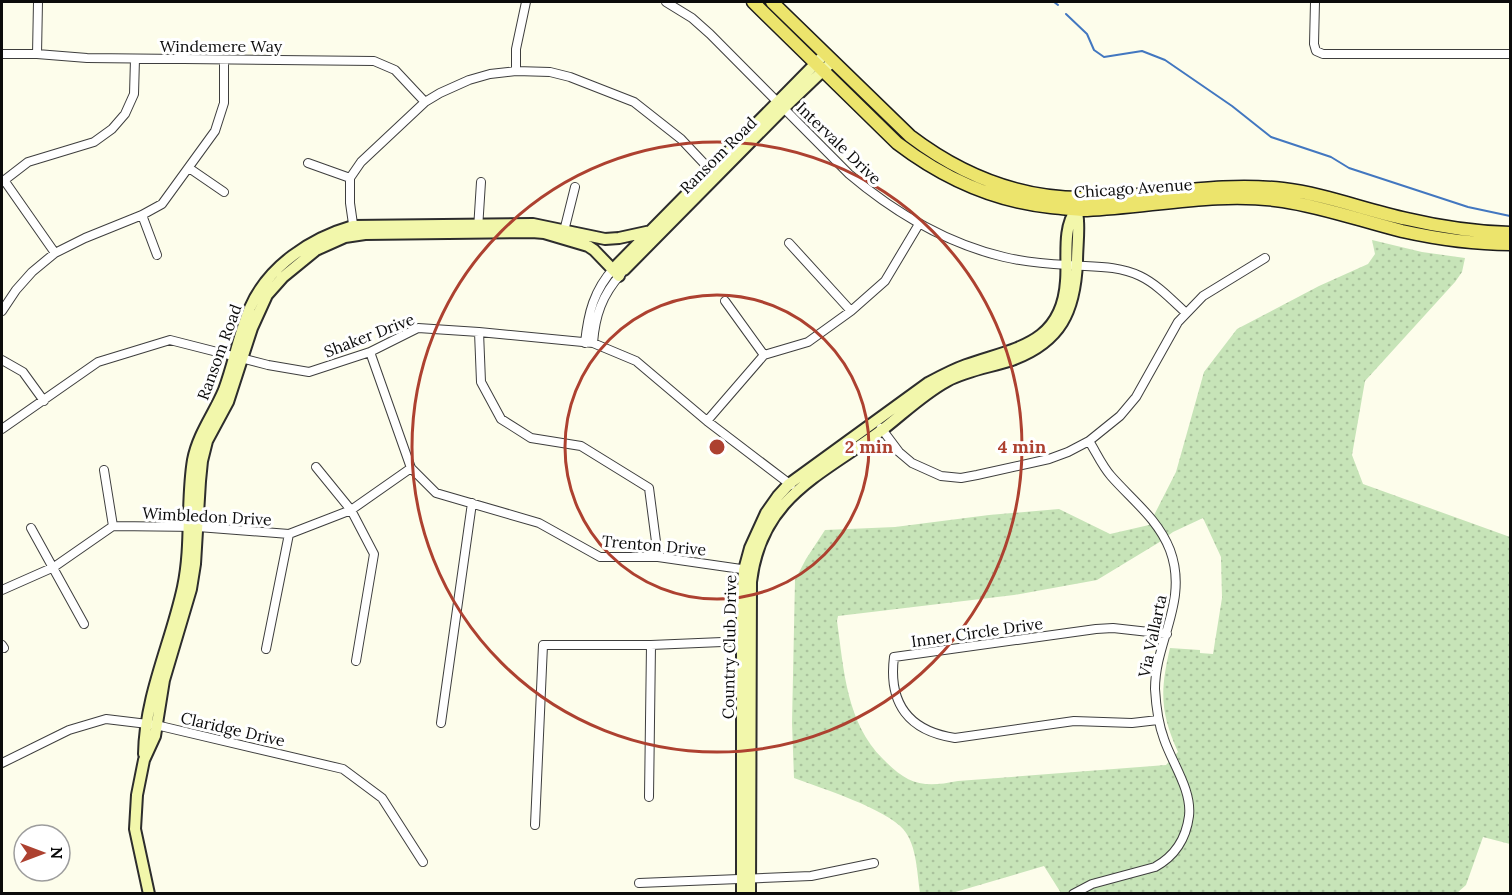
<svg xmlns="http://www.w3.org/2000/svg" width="1512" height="895" font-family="Lora,serif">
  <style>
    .grass { fill: url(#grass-dots); fill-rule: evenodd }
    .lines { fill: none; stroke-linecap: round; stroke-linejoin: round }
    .stream { stroke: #4277c0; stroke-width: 2 }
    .street-casing { stroke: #3e3e3e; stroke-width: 10 }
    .secondary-casing { stroke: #2d2d2d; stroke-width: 14 }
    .primary-casing { stroke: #1c1c1c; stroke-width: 15 }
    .street { stroke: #fff; stroke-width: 8 }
    .secondary { stroke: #f2f7ab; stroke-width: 10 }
    .primary { stroke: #ece46c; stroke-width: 12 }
    .ring { fill: none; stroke: #ad4130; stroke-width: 3 }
    .labels { text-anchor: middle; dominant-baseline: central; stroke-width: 6; stroke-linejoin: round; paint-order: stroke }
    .street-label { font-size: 16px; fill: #0b0b0b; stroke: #fff }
    .centre { fill: #ad4130; stroke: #fff; stroke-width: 3 }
    .ring-label { font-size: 18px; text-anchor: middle; font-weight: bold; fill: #ad4130; stroke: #fff; stroke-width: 6; stroke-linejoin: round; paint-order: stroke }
  </style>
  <defs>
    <pattern id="grass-dots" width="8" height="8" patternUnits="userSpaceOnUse" patternTransform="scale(1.5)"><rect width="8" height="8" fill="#c7e4b8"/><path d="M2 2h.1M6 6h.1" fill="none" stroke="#aac29d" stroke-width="1.8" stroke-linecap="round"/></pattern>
  </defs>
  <rect width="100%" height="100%" fill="#fdfdeb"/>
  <path class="grass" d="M1372 240 1422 252 1465 258 1462 272 1455 282 1365 381 1352 455 1363 484 1510 537V844L1483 837 1466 885 1457 893H1061L1044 866 952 893H920C917 874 917 846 904 830 887 809 821 788 794 778L792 723 795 580 806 559 825 530 895 527 989 515 1059 509 1110 534 1149 525 1176 472 1204 372 1237 329 1319 286 1368 264 1375 254ZM1203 518 1221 557 1222 598 1213 654 1200 653V650L1170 648C1160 691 1160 712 1178 752L1166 765 958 781C923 788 908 785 883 759 846 722 844 670 837 621L838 616 1014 595 1097 580 1158 543 1173 532Z"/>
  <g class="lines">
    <path class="stream" d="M1054 2 1058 5
      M1066 14 1087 34 1094 50 1104 57 1142 51 1165 60 1232 106 1271 137 1331 157 1349 168 1468 207 1510 216"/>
    <defs>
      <path id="street" d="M666 2 692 18 710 34 849 174C895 213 945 243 1004 257 1025 262 1047 264 1068 265 1092 267 1117 265 1140 276 1157 284 1172 300 1186 313
        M1315 2 1314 44 1316 51 1323 54H1510
        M2 54H37L87 58 374 61 395 70 425 102
        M37 54 38 2
        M516 71V49L526 2
        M308 163 350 178
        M189 168 224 192
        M4 180 55 253
        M2 182 28 162 94 142 112 129 125 114 134 94 135 59
        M142 215 157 255
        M478 229 481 182
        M354 231 350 203V178L361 162 425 102 440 93 469 80 490 74 516 71 550 72 570 77 634 102 681 139 714 174
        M563 235 575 187
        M789 243 851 311
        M725 301 764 355
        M2 311 16 290 32 272 55 253 85 238 142 215 162 204 215 131 224 103V60
        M479 332 481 382 501 419 531 438 581 446 649 488 658 557
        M585 343C588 313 594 290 614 268
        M593 343C595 316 602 295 621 274
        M370 352 411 468 436 493 539 523 600 557H658L748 570
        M2 360 23 372 44 401
        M707 421 764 355 808 342 851 311 885 281 919 224
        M881 428 899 452 912 463 941 476 961 478 977 475 1049 459 1068 452 1089 441 1120 416 1136 397 1178 322 1203 296 1265 258
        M2 429 98 362 170 340 268 365 309 372 370 352 418 328 479 332 593 343 636 361 707 421 791 485
        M316 467 351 510 374 554 356 661
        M104 470 113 526
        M31 528 84 624
        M2 590 54 567 113 526 198 527 289 534 351 510 411 468
        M2 645 4 648
        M266 649 289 534
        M1158 720 1132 723 1074 721 955 738C909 731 888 704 894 657L1096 629 1113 628 1167 634
        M441 723 472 503
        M2 763 69 730 106 719 156 725 343 769 382 798 423 862
        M649 797 651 645
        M535 825 543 645H651L746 641
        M639 883 811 876 874 863
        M1073 894 1092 884 1155 867C1175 856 1186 839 1189 816 1192 790 1172 763 1164 739 1158 723 1156 706 1155 689 1155 641 1189 601 1170 550 1158 519 1132 500 1111 476 1102 466 1096 452 1089 441"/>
      <path id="secondary" d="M617 265 821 58
        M624 270 784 108 833 61
        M144 754C145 695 171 643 183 587 192 545 186 502 193 460 198 434 214 414 224 390 234 363 239 334 250 308 268 266 311 238 353 226L533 224 605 239 619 238 651 231
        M149 894 135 829 137 795 144 760 155 736 164 680 191 589 195 564 200 481 202 461 207 441 228 402 252 328 267 295 283 277 316 250 345 237 365 234 532 232 544 233 588 246 594 250 619 276
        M742 894V605L744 570 750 548 766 513 778 496 789 484 928 383C941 376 952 370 966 365 1014 348 1062 345 1066 281 1068 259 1062 228 1076 210
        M750 894 751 582C761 496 822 475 882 430 904 413 923 394 947 381 967 370 991 367 1012 360 1061 342 1075 311 1077 262 1077 248 1079 234 1078 221 1078 215 1076 209 1075 203"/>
      <path id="primary" d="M753 2 897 143C943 178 992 201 1051 207 1063 208 1075 210 1087 210 1152 207 1218 191 1283 201 1323 207 1362 221 1402 231 1438 239 1474 244 1510 244
        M772 2 910 136C960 174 1018 198 1082 198 1149 198 1215 181 1283 189 1325 194 1365 210 1407 219 1441 227 1475 232 1510 233"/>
    </defs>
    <use href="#street" class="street-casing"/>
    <use href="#secondary" class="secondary-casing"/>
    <use href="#primary" class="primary-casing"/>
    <use href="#street" class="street"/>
    <use href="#secondary" class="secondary"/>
    <use href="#primary" class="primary"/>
  </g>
  <g class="ring">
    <circle cx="717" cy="447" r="152"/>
    <circle cx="717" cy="447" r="305"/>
  </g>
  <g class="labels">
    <g class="street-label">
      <text x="221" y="46">Windemere Way</text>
      <text transform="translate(839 143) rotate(44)">Intervale Drive</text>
      <text transform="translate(718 155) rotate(-45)">Ransom Road</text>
      <text transform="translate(1133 188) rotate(-4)">Chicago Avenue</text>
      <text transform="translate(369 335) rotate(-21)">Shaker Drive</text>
      <text transform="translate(219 352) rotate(-70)">Ransom Road</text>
      <text transform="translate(207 516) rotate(3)">Wimbledon Drive</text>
      <text transform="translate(654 545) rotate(5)">Trenton Drive</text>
      <text transform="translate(977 632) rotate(-8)">Inner Circle Drive</text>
      <text transform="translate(1152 636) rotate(-78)">Via Vallarta</text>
      <text transform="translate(729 647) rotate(-89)">Country Club Drive</text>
      <text transform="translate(233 729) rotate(13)">Claridge Drive</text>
    </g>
  </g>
  <circle cx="717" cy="447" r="9" class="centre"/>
  <g class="ring-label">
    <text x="869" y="453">2 min</text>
    <text x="1022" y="453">4 min</text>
  </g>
  <rect width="1512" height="895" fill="none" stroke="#0b0b0b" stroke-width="6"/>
  <g transform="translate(42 853) rotate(90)"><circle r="28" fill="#ffffff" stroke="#9d9d9d" stroke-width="1.5"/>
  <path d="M0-4.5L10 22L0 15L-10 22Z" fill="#ad4130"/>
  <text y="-9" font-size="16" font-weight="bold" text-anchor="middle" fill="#0b0b0b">N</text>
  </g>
</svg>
